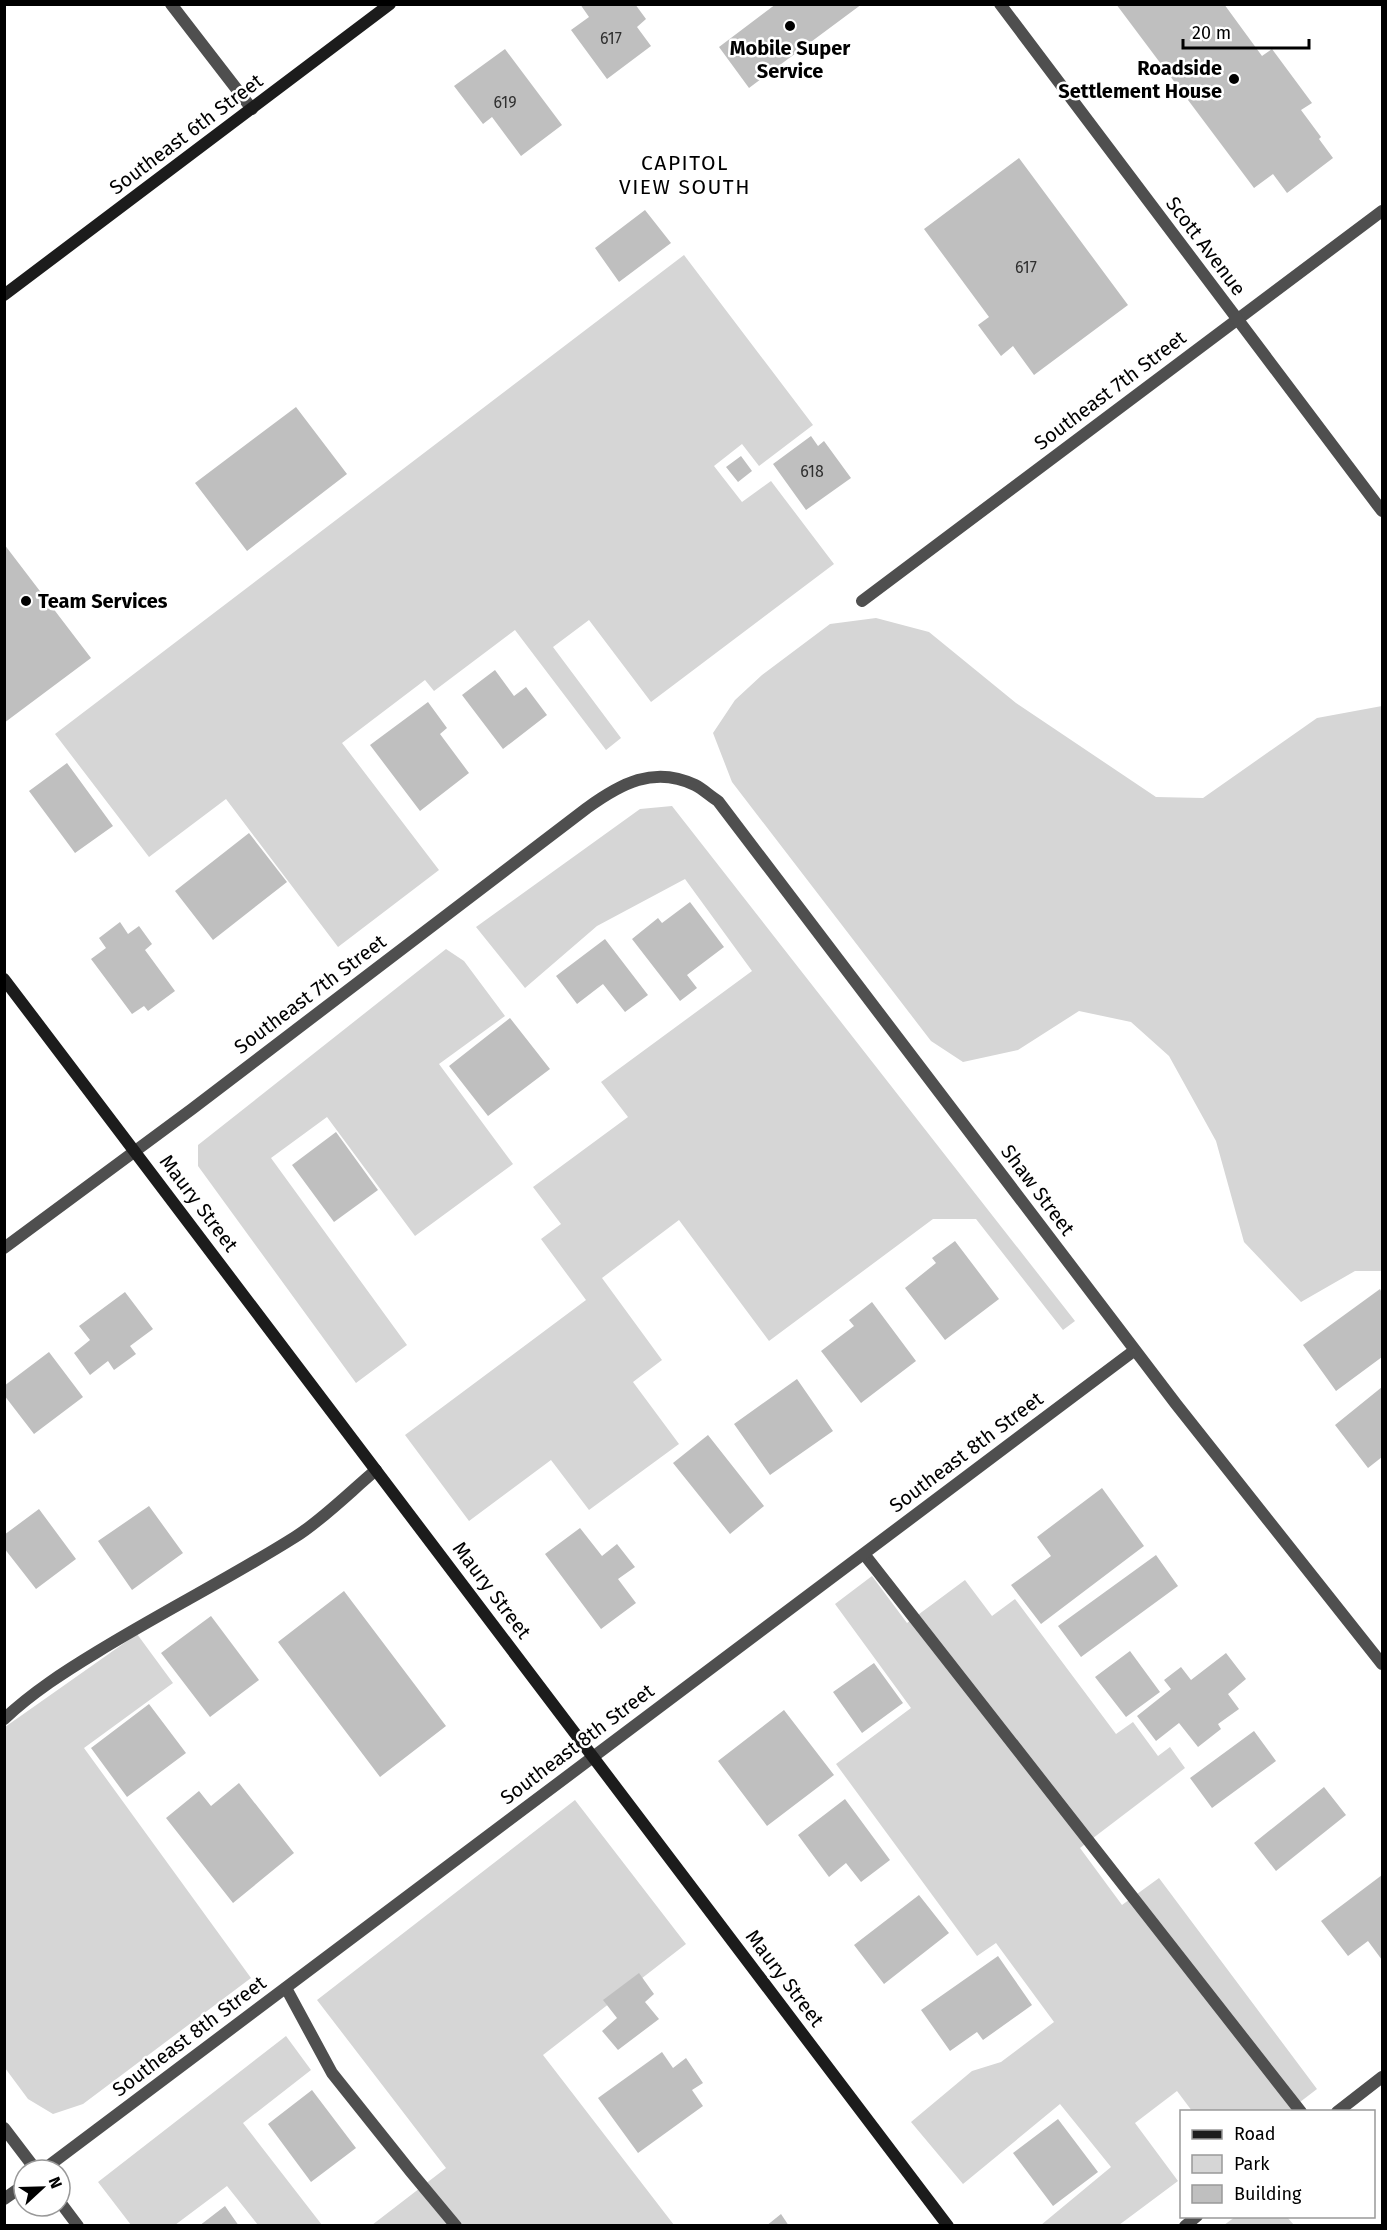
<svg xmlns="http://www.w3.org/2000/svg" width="1387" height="2230" font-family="'Fira Sans',sans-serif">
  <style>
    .green { fill: #d6d6d6 }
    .building { fill: #bfbfbf }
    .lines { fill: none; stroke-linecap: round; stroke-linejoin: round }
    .service { stroke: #4f4f4f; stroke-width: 12 }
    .minor { stroke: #4f4f4f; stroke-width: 12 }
    .tertiary { stroke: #4f4f4f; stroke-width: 12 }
    .secondary { stroke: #1c1c1c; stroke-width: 12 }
    .poi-dot { fill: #000; stroke: #fff; stroke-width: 2 }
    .labels { text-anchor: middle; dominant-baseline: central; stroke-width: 5; stroke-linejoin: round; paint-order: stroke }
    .number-label { font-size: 16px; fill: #303030 }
    .poi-label { font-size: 20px; font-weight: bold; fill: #000; stroke: #fff }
    .street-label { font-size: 20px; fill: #000; stroke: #fff }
    .neighbourhood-label { font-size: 21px; letter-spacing: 1.5px; fill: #000; stroke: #fff }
  </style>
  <rect width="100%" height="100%" fill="#fff"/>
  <path class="green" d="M684 255 813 425 759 466 742 444 714 466 742 502 771 481 834 564 651 702 589 620 553 647 621 738 606 750 515 630 434 691 425 680 342 743 439 870 338 947 226 799 149 857 55 734Z
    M876 618 929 632 1016 703 1156 797 1203 798 1317 718 1382 706V1271H1355L1301 1302 1244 1242 1216 1141 1169 1056 1131 1022 1079 1011 1018 1050 963 1062 931 1041 732 782 713 733 735 700 762 675 830 624Z
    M672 806 1075 1321 1063 1330 976 1219H933L769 1341 679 1220 602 1278 662 1360 633 1382 679 1444 589 1510 551 1460 469 1521 405 1435 586 1300 541 1239 561 1224 533 1187 628 1117 601 1082 752 971 685 879 597 926 525 988 476 927 640 809Z
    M446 949 464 961 505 1016 439 1064 513 1164 415 1236 327 1117 271 1158 407 1345 356 1383 198 1166V1145Z
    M872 1576 907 1623 965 1580 992 1616 1015 1599 1116 1734 1133 1722 1158 1756 1170 1747 1185 1768 1080 1848 1122 1905 1159 1878 1317 2089 1287 2112 1192 2111 1177 2091 1135 2123 1178 2181 1119 2225H1041L1111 2167 1060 2104 963 2184 911 2122 972 2071 1001 2062 1054 2022 996 1943 977 1956 836 1764 911 1708 835 1604Z
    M137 1634 173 1683 84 1748 251 1978 83 2104 53 2114 28 2099 5 2068V1727Z
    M575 1800 686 1944 543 2055 674 2225H372L446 2168 317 2000Z
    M286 2036 311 2070 243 2123 322 2225H258L227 2186 175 2225H131L98 2182Z
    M1235 2217H1287L1294 2225H1224Z"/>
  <path class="building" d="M580 4H635L646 19 637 27 651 46 607 79 571 30 589 17Z
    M776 4H862L749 88 719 47Z
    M1116 4H1224L1262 56 1272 49 1312 103 1301 110 1321 137 1319 139 1333 158 1287 193 1273 174 1254 188Z
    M505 49 562 125 521 156 492 117 483 124 454 86Z
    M1019 158 1128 305 1034 375 1013 346 1001 356 978 325 989 317 924 229Z
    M645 210 671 243 619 282 595 248Z
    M296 407 347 474 247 551 195 483Z
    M811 436 818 446 824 441 851 478 806 510 773 464Z
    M741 456 752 471 738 482 726 467Z
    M4 544 91 658 4 723Z
    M495 670 514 696 526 687 547 715 503 749 462 695Z
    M428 702 447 728 440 734 469 773 420 811 370 745Z
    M67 763 113 826 75 853 29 791Z
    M249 833 287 882 213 940 175 891Z
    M690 902 724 947 687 975 697 988 680 1001 632 939 658 918 662 923Z
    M120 922 128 934 139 926 152 944 145 950 175 991 148 1011 144 1006 132 1014 91 959 106 948 99 938Z
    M605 939 648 995 625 1012 603 984 577 1004 556 976Z
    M510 1018 550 1069 488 1116 449 1066Z
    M336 1132 378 1190 334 1222 292 1165Z
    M955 1241 999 1299 945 1340 905 1288 936 1263 932 1258Z
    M1380 1289 1382 1293V1357L1336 1391 1303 1345Z
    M125 1292 153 1329 130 1346 136 1354 114 1370 108 1361 90 1375 74 1353 90 1340 79 1326Z
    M872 1302 916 1361 861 1403 821 1351 854 1326 849 1320Z
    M49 1352 83 1397 34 1434 4 1395V1386Z
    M797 1379 833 1431 770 1475 734 1424Z
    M1382 1387V1457L1368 1468 1335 1425Z
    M708 1435 764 1506 730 1534 673 1463Z
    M1102 1488 1144 1546 1041 1624 1011 1585 1051 1556 1037 1537Z
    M149 1506 183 1553 132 1590 98 1541Z
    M39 1509 76 1559 36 1589 4 1548V1535Z
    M580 1528 602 1556 617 1544 635 1567 618 1579 636 1603 601 1629 545 1554Z
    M1156 1555 1178 1586 1081 1657 1058 1626Z
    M344 1591 446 1726 380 1777 278 1642Z
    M211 1616 259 1680 210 1717 161 1653Z
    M1130 1651 1160 1692 1126 1717 1095 1677Z
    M1226 1653 1246 1679 1228 1694 1239 1709 1218 1724 1221 1729 1198 1747 1179 1723 1156 1741 1137 1716 1171 1689 1164 1680 1181 1667 1191 1680Z
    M874 1663 903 1703 862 1733 833 1692Z
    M149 1704 186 1753 127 1797 91 1748Z
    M784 1710 834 1775 767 1826 718 1761Z
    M1254 1731 1276 1761 1212 1808 1190 1778Z
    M239 1783 294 1853 233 1903 166 1818 199 1791 211 1806Z
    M1324 1787 1346 1815 1276 1871 1254 1843Z
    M845 1799 890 1860 861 1882 846 1863 829 1877 798 1835Z
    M1382 1875V1960L1368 1941 1348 1956 1321 1921Z
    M919 1895 949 1933 884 1984 854 1945Z
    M998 1956 1032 2005 983 2040 977 2032 950 2051 921 2010Z
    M639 1973 654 1994 645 2002 659 2019 618 2050 602 2031 617 2018 603 2000Z
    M662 2052 673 2068 686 2058 703 2083 692 2090 703 2106 638 2153 598 2098Z
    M312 2090 356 2148 311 2182 268 2124Z
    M1058 2119 1098 2172 1053 2206 1013 2153Z
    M225 2206 239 2226H199Z
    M781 2214 789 2226H766Z"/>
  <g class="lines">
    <path class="service" d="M864 1554 1301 2112
      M4 1719C33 1692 64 1672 97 1652 162 1612 230 1578 295 1537 321 1521 351 1491 376 1470
      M286 1988 332 2073 411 2172 456 2226"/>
    <path class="minor" d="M171 4 252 109
      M862 601 1382 211
      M4 1248 192 1109 587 808C620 784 654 765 695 785 703 789 710 796 718 801L1176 1404 1382 1664
      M1337 2112 1382 2077
      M4 2128 36 2170
      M43 2170 1135 1350
      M4 2199 24 2185
      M60 2202 78 2226
      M1185 2226 1197 2216"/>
    <path class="tertiary" d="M1000 4 1382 511"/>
    <path class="secondary" d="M4 295 390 4
      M4 979 948 2226"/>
  </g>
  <g class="poi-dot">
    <circle cx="790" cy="26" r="6"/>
    <circle cx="1234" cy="79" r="6"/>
    <circle cx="26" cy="601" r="6"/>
  </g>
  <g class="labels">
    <g class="number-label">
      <text x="611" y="38">617</text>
      <text x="505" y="102">619</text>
      <text x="1026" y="267">617</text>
      <text x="812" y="471">618</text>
    </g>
    <g class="poi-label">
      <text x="790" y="48">Mobile Super<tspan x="790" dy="23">Service</tspan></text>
      <text x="1222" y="68" text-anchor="end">Roadside<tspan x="1222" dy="23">Settlement House</tspan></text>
      <text x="38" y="601" text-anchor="start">Team Services</text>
    </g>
    <g class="street-label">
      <text transform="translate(186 134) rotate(-37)">Southeast 6th Street</text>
      <text transform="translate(1206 246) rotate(53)">Scott Avenue</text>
      <text transform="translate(1110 390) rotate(-37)">Southeast 7th Street</text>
      <text transform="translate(310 994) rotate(-37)">Southeast 7th Street</text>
      <text transform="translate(1038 1190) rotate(53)">Shaw Street</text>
      <text transform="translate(199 1203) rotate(53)">Maury Street</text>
      <text transform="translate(966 1452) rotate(-37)">Southeast 8th Street</text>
      <text transform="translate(492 1590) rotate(53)">Maury Street</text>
      <text transform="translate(577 1744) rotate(-37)">Southeast 8th Street</text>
      <text transform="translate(785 1978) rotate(53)">Maury Street</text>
      <text transform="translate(189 2036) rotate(-37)">Southeast 8th Street</text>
    </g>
    <g class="neighbourhood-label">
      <text x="685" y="163">CAPITOL<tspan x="685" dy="24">VIEW SOUTH</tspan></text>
    </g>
  </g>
  <rect width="1387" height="2230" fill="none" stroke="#000000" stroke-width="12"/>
  <rect x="1180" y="2110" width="195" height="108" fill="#ffffff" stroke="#999999" stroke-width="1.5"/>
  <rect x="1192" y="2130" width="30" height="9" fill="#1c1c1c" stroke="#999999" stroke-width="1.5"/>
  <text x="1234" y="2140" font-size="18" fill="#000000">Road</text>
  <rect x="1192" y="2155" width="30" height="18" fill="#d6d6d6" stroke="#999999" stroke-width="1.5"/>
  <text x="1234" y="2170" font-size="18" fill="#000000">Park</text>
  <rect x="1192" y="2185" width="30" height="18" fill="#bfbfbf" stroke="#999999" stroke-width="1.5"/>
  <text x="1234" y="2200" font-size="18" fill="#000000">Building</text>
  <g transform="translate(42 2188) rotate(68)"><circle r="28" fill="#ffffff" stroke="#999999" stroke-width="1.5"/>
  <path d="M0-4.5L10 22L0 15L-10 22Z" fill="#000000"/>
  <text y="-9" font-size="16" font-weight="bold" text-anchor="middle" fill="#000000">N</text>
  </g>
  <path d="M1183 39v9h126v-9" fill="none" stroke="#000000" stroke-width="3"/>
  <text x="1192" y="39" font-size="18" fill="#000000" stroke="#ffffff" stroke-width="4.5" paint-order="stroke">20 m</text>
</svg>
